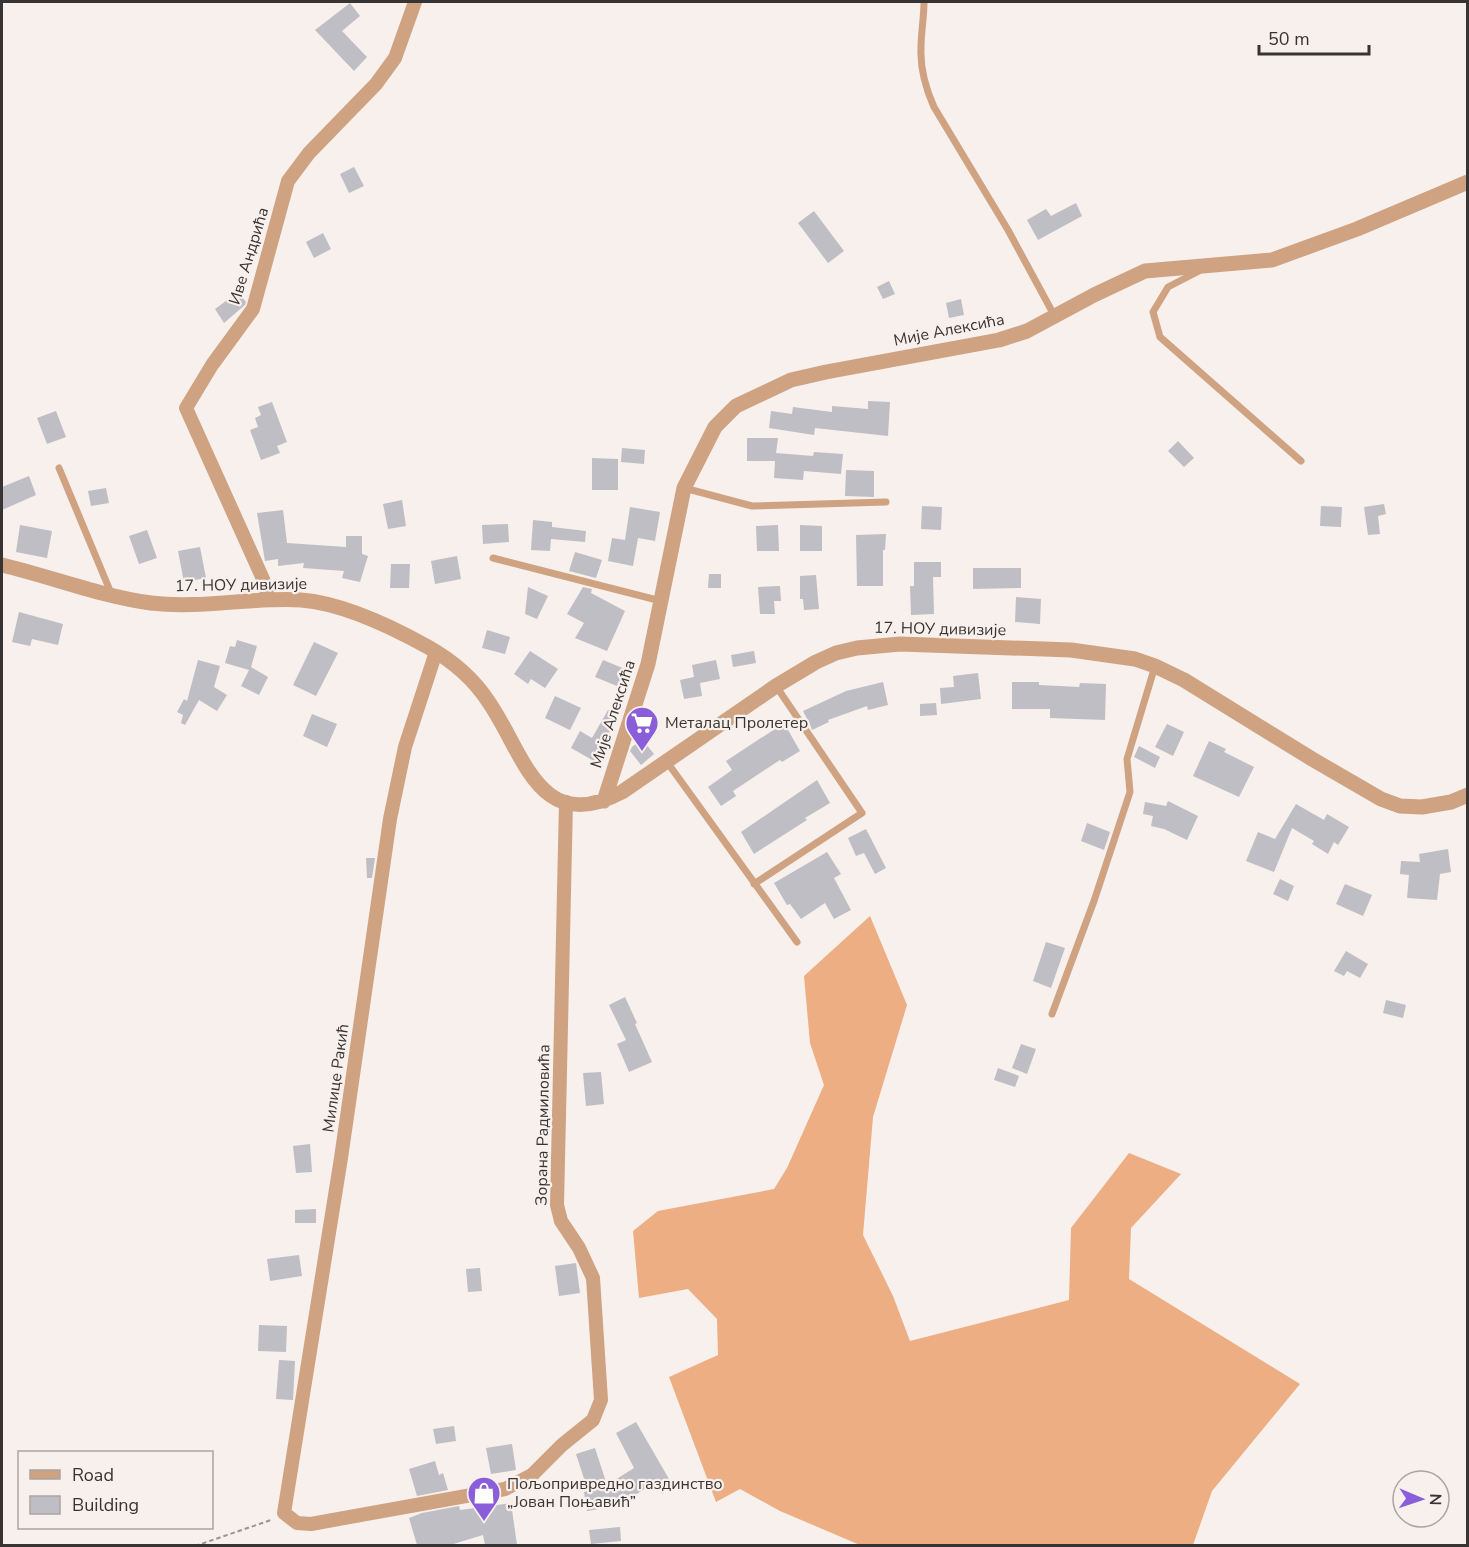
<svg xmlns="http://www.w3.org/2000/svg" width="1469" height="1547" font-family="'Nunito Sans',sans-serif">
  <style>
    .forest { fill: #ecae82 }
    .building { fill: #bfbec4 }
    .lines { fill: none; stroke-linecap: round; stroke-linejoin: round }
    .path { stroke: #9a9593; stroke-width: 2; stroke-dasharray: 4.5 3; stroke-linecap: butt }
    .service { stroke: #cfa282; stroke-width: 7 }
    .minor { stroke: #cfa282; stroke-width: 14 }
    .tertiary { stroke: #cfa282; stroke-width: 15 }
    .labels { text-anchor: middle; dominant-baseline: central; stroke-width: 4.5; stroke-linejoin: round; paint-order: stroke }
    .street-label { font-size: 16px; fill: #373433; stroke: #f7f0ec }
    .poi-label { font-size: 16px; fill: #373433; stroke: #f7f0ec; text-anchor: start }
  </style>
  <rect width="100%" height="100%" fill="#f7f0ec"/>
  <path class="forest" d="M870 916 907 1005 873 1117 863 1235 893 1296 910 1341 1069 1300 1071 1228 1129 1153 1181 1174 1131 1228 1129 1279 1300 1384 1212 1491 1193 1545H860L780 1511 740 1489 716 1502 669 1377 718 1355 717 1319 688 1289 639 1298 633 1231 658 1211 774 1189 787 1168 824 1085 810 1043 804 976Z"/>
  <path class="building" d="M350 3 360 16 342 31 367 57 354 71 315 30Z
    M354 167 364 186 349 193 340 174Z
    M1076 203 1082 216 1038 240 1027 220 1046 209 1051 216Z
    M814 211 844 251 828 263 798 223Z
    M323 233 331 249 314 258 306 242Z
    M889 281 895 294 883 299 877 287Z
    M238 292 246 302 245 305 224 323 215 309Z
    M961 299 964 315 949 318 946 303Z
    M868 401 890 402 888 436 815 428 814 435 769 428 771 411 792 414 793 407 832 412V406L868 409Z
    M272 402 287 442 277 446 280 453 261 460 250 430 258 427 255 418 261 415 258 407Z
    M56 411 66 437 47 444 37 418Z
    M747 438H778L776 453 813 456 814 452 843 454 841 474 804 471 803 480 774 478 775 461H747Z
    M1178 441 1194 458 1184 467 1168 451Z
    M622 448 645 450 644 464 621 462Z
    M592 458 618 459V490H592Z
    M846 470 874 471V497L845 496Z
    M29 476 36 495 2 510V487Z
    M106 488 109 503 91 506 88 491Z
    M402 500 406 526 388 529 383 504Z
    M1384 504 1386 514 1378 516 1380 534 1368 535 1364 507Z
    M922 506 942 507 941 530 921 529Z
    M1321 506 1342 507 1341 527 1320 526Z
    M630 507 660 512 655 541 638 538 633 566 608 561 612 538 625 540Z
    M283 510 287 543 346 547V536H362V554L368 556 360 582 342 578 344 571 303 568 304 563 278 566V559L265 561 257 513Z
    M533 520 552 522V527L586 531 585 542 551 539 550 551 531 550Z
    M508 524 509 542 483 544 482 525Z
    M20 525 52 531 47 558 16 552Z
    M778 525 779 551H757L756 526Z
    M800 525 822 526V551H800Z
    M147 530 157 558 139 564 129 536Z
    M886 534 885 550H883V586H857L856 535Z
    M200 547 206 578 184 582 178 551Z
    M575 552 602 560 596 578 569 571Z
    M457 556 461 579 435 584 431 561Z
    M914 562H941V577H933L934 614 911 615 910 586H914Z
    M391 564H410L409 588H390Z
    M973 568H1021V588L973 589Z
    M709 574H721V588H708Z
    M816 575 819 609 804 610 803 599H800V576Z
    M780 586 781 601H774L775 614H760L758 587Z
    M528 587 548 596 537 619 525 614Z
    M583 587 592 589 591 593 625 611 607 651 575 638 584 623 567 614Z
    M1016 597 1041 599 1040 624 1015 622Z
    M19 612 63 624 58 645 32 639 30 646 12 642Z
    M487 630 510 637 505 654 482 648Z
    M237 640 257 646 251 667 268 677 259 695 241 686 249 670 225 663 230 646 235 647Z
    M314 642 338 653 316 696 293 685Z
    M530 651 558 669 545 688 531 679 528 684 514 674Z
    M754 651 756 663 733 667 731 655Z
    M198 660 220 666 214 687 227 695 217 711 199 700 185 725 181 723 183 715 177 712 184 699 187 701Z
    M603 660 625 669 617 686 595 677Z
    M716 660 720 679 700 683 702 696 684 699 680 680 694 677 692 665Z
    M978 673 981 699 941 704 940 688 954 687 953 676Z
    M883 682 888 705 868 710 867 706 828 720 829 722 812 730 811 727 803 711 846 691Z
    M1012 682H1039V685L1079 687 1080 683 1106 684 1105 720 1050 718V709H1012Z
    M555 696 581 708 570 730 545 718Z
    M936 703 937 715 920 716V704Z
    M608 710 618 716 594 761 571 748 580 731 592 738Z
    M312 714 337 724 327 747 303 736Z
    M784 723 800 751 782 762 780 760 733 791 736 796 721 806 708 787 732 770 726 761Z
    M1167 724 1184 732 1173 756 1155 747Z
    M642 739 654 754 641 765 630 751 632 747Z
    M1209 741 1226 749 1224 752 1254 767 1239 797 1193 776Z
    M1139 746 1160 757 1155 768 1134 757Z
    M817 780 830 803 805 818 807 820 754 854 741 832Z
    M1168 801 1198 816 1187 840 1164 829 1151 826 1153 816 1143 814 1145 802 1166 806Z
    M1296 804 1324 820 1327 814 1349 827 1338 845 1334 842 1328 854 1312 844 1314 841 1292 828 1274 872 1246 861 1258 832 1275 839Z
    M1087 823 1110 832 1104 850 1081 841Z
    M866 829 886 868 875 874 864 853 856 856 848 838Z
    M1448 849 1451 872 1440 874 1437 900 1407 898 1409 875 1400 874 1401 861 1420 862 1419 854Z
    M827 852 841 874 834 878 851 910 834 919 825 903 801 919 790 904 787 905 774 883Z
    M366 858H375L372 878H367Z
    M1280 879 1294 886 1288 901 1273 894Z
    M1345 884 1372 895 1363 916 1336 904Z
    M1046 942 1065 948 1051 988 1033 981Z
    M1346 951 1368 964 1360 978 1347 971 1344 976 1334 971Z
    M625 997 637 1023 635 1024 652 1062 629 1072 617 1044 626 1040 609 1005Z
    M1386 1000 1406 1005 1403 1018 1383 1013Z
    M1021 1044 1036 1049 1027 1074 1012 1068Z
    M998 1068 1019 1076 1015 1087 994 1080Z
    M601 1072 604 1104 586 1106 583 1073Z
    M310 1144 312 1172 296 1173 293 1146Z
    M316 1209V1223H295V1210Z
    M299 1255 302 1276 270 1281 267 1259Z
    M576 1263 580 1293 559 1296 555 1266Z
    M480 1268 482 1291 468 1292 466 1269Z
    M259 1325 287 1326 286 1352 258 1351Z
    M279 1360 295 1361 293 1400 276 1399Z
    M636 1422 669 1479 647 1491 646 1488 618 1506 587 1511 584 1492 588 1491 576 1454 595 1448 607 1485 634 1468 616 1433Z
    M454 1426 456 1441 436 1444 433 1429Z
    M512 1444 516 1470 491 1474 486 1448Z
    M435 1461 439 1475 443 1473 448 1490 417 1496 409 1469Z
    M511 1503 517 1545H485L483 1535 450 1545H417L409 1518 422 1513 459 1506 460 1510Z
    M620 1527 621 1541 591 1544 589 1530Z"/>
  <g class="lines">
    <path class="path" d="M195 1546 271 1520"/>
    <path class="service" d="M924 2C924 17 921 33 921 48 920 69 926 89 934 107L1008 230 1054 315
      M1199 271 1168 287 1153 312 1160 337 1301 461
      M59 468 111 593
      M684 488 752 506 886 502
      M493 558 661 601
      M667 762 797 942
      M754 884 862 813 776 686
      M1052 1014 1094 901 1130 792 1127 759 1155 666"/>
    <path class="minor" d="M269 600 263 579 186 408 212 365 253 309 288 181 309 153 376 84 395 58 415 2
      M436 652 405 747 390 819 341 1158 284 1513 297 1523 311 1524 505 1489 532 1475 562 1445 593 1420 601 1400 593 1278 579 1248 561 1221 557 1205 566 802"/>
    <path class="tertiary" d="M2 565C52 577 100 596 151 603 201 609 251 597 301 600 341 603 392 627 428 647 451 660 473 678 488 701 524 752 538 837 622 792L776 686 816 662 836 653 857 648 900 644 1071 650 1135 659 1155 666 1184 680 1312 759 1381 799 1400 806 1422 807 1451 802 1468 795
      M604 801 648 664 684 488 715 427 736 406 791 380 826 372 999 340 1027 331 1094 295 1145 271 1272 260 1357 229 1468 182"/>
  </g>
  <defs>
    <symbol id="supermarket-pin" viewBox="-11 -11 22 30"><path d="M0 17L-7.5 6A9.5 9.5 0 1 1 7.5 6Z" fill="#895ed8" stroke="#f7f0ec"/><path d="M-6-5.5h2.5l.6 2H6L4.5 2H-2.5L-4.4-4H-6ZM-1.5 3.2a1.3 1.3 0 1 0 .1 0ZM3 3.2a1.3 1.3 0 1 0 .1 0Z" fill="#fff"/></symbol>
    <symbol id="shop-pin" viewBox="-11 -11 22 30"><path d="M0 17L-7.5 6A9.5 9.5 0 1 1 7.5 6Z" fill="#895ed8" stroke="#f7f0ec"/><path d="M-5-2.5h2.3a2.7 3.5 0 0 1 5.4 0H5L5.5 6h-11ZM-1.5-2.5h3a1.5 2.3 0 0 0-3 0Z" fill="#fff"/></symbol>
  </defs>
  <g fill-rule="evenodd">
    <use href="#supermarket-pin" x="623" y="704" width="38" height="52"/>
    <use href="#shop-pin" x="465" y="1474" width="38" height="52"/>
  </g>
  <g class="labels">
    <g class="street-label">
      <text transform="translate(249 256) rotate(-73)">Иве Андрића</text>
      <text transform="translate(949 330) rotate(-11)">Мије Алексића</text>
      <text transform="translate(241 585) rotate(-1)">17. НОУ дивизије</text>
      <text transform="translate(940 629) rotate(1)">17. НОУ дивизије</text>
      <text transform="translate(613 714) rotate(-72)">Мије Алексића</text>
      <text transform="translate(336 1078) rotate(-82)">Милице Ракић</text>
      <text transform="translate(543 1125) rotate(-89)">Зорана Радмиловића</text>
    </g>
    <g class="poi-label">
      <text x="665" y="723">Металац Пролетер</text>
      <text x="507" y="1484">Пољопривредно газдинство<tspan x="507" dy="18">„Јован Поњавић”</tspan></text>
    </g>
  </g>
  <rect width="1469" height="1547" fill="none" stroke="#373433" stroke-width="6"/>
  <rect x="18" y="1451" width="195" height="78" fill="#f7f0ec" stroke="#aaa5a2" stroke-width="1.5"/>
  <rect x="30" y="1470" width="30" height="9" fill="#cfa282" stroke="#aaa5a2" stroke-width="1.5"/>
  <text x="72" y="1481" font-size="18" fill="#373433">Road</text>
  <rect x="30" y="1496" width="30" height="18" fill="#bfbec4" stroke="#aaa5a2" stroke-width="1.5"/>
  <text x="72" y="1511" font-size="18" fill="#373433">Building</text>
  <g transform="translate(1421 1499) rotate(92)"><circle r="28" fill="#f7f0ec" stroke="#aaa5a2" stroke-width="1.5"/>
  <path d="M0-4.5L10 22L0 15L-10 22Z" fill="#895ed8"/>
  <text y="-9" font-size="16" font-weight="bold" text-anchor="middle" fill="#373433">N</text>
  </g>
  <path d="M1259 45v9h110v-9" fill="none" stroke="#373433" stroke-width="3"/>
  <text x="1268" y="45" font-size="18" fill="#373433" stroke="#f7f0ec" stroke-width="4.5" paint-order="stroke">50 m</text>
</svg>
